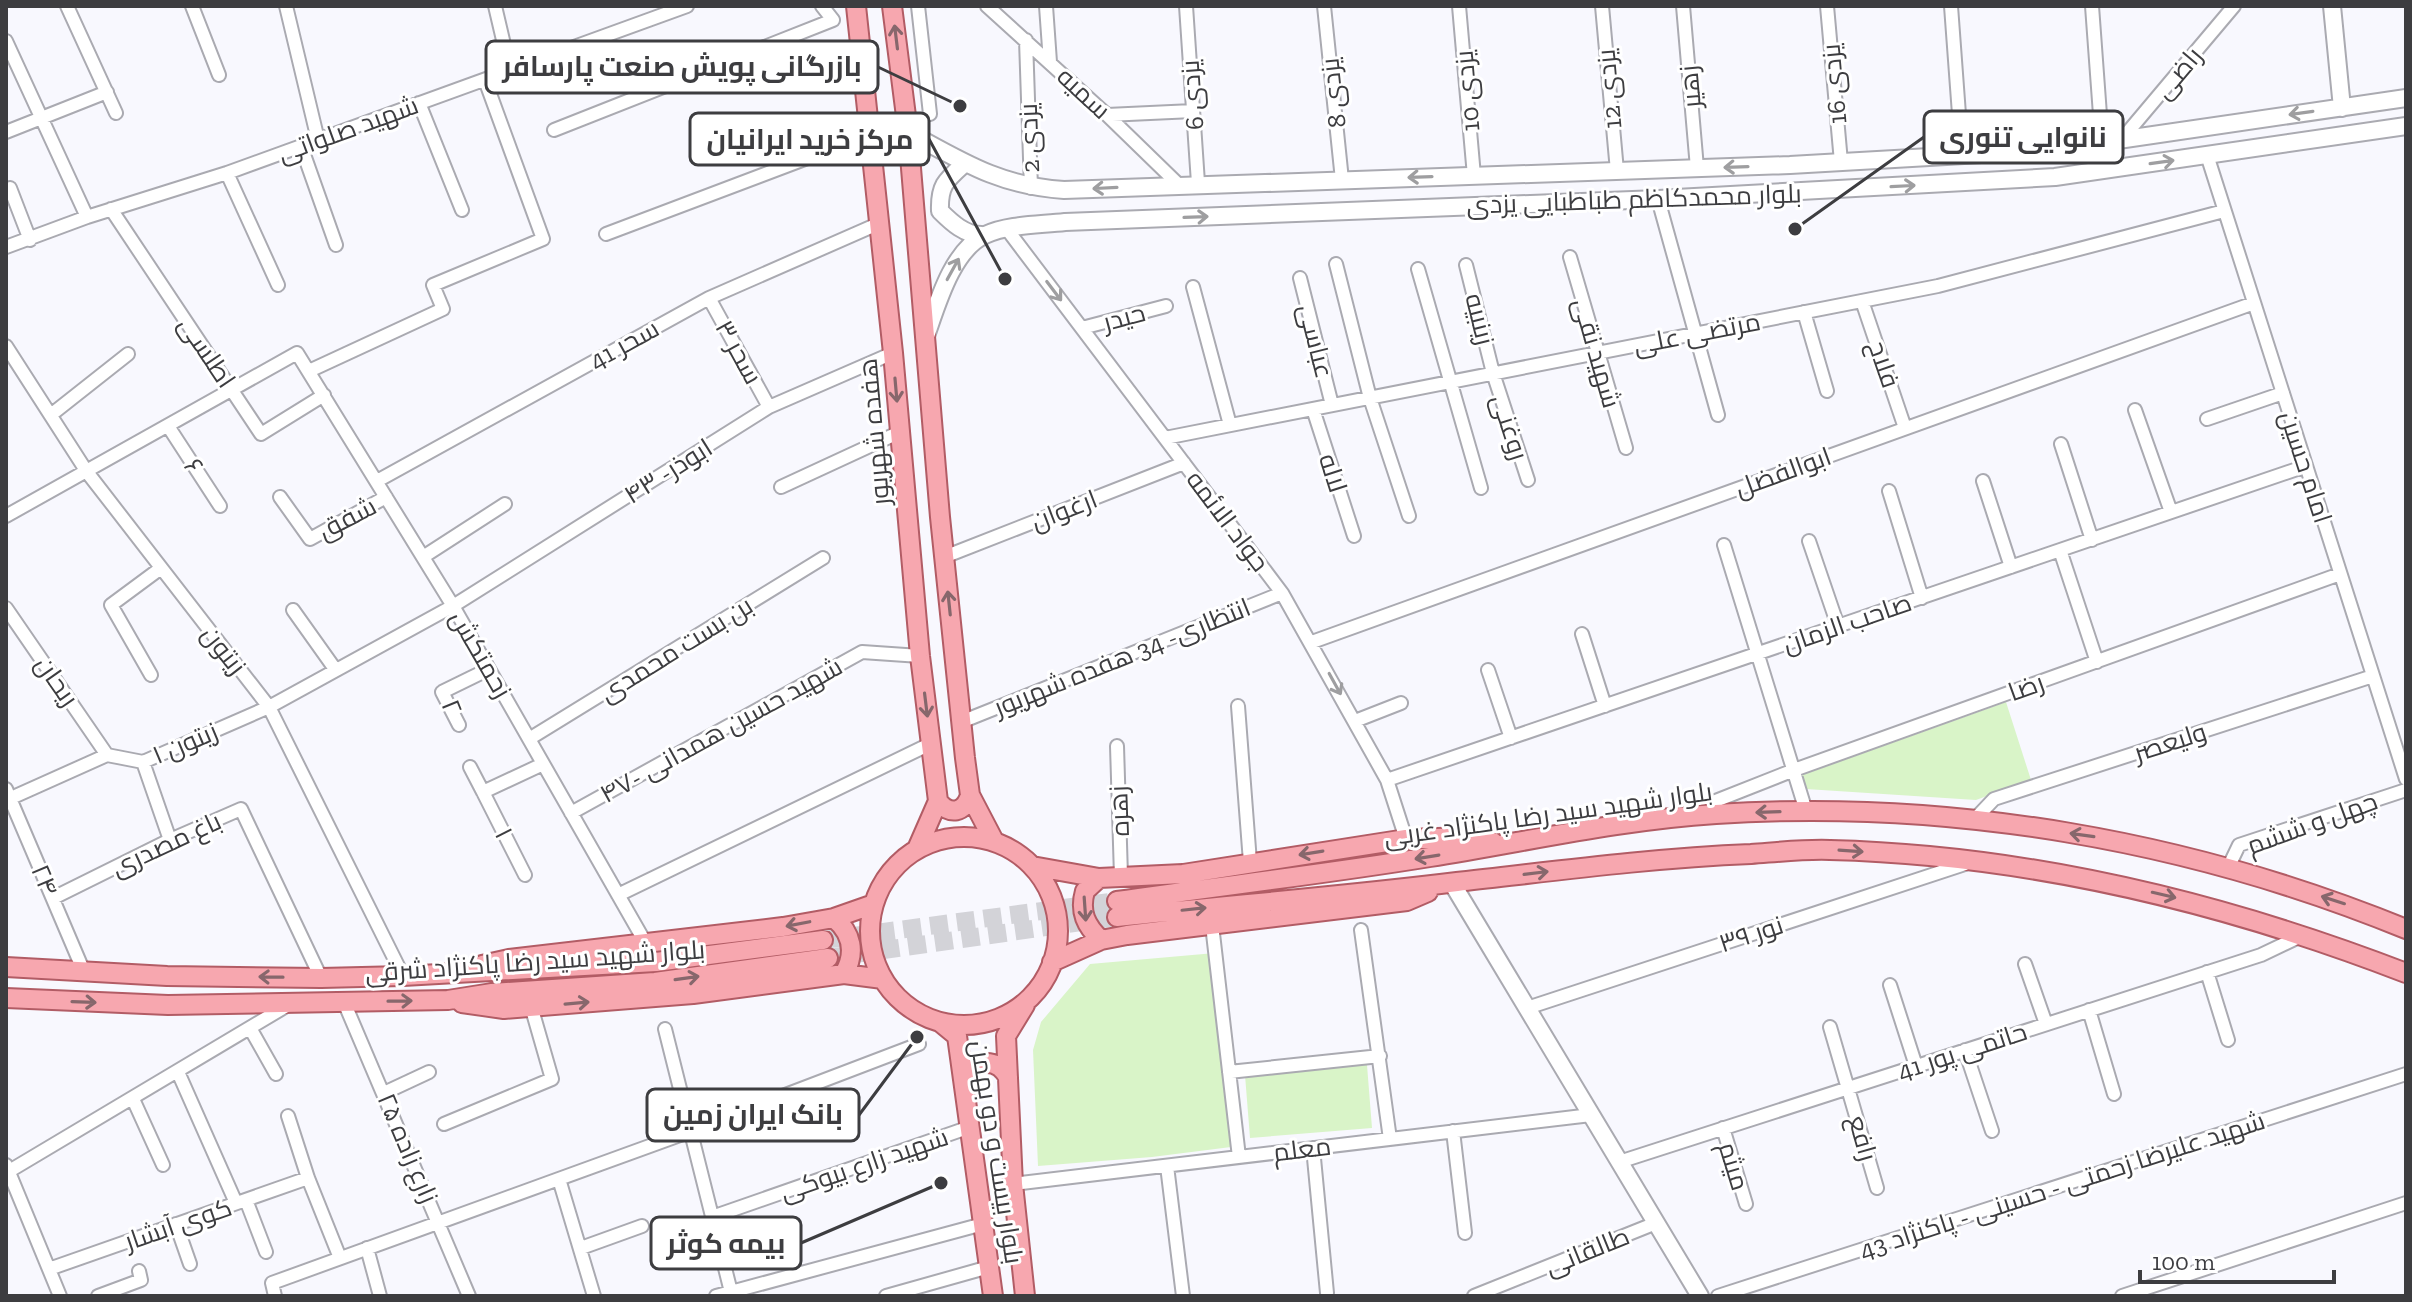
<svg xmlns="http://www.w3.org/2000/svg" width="2412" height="1302" font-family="'Zilla Slab',Cairo,serif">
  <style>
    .green { fill: #d9f4c8 }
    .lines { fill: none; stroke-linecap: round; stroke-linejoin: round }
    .primary-tunnel { stroke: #d3d3d8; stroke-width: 18; stroke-dasharray: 18 9; stroke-linecap: butt }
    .street-casing { stroke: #aaaab1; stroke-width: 16 }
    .secondary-casing { stroke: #aaaab1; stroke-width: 20 }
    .primary-casing { stroke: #b25c65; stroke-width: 22 }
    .street { stroke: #fff; stroke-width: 12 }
    .secondary { stroke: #fff; stroke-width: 16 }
    .primary { stroke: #f7a7af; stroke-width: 18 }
    .oneway { stroke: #87676c }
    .oneway2 { stroke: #9e9ea0 }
    .labels { text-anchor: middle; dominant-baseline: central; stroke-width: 6; stroke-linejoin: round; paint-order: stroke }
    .street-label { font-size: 26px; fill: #3d3d40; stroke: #fff }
    .leader { fill: none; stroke: #3d3d40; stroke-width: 3 }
    .callout-dot { fill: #3d3d40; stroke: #fff; stroke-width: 3 }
    .callout { fill: #fff; stroke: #3d3d40; stroke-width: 3 }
    .callout-label { font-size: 28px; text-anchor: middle; font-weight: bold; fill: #3d3d40 }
  </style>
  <rect width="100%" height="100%" fill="#f8f8fe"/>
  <path class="green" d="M2006 702 2031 780 1976 800 1806 789 1802 775Z
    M1215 953 1231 1147 1152 1157 1038 1166 1033 1050 1041 1022 1090 964Z
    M1367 1065 1372 1128 1250 1138 1245 1075Z"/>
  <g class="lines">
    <path class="primary-tunnel" d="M823 940 1117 901
      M828 958 1117 917"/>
    <defs>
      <path id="street" d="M67 6 116 113
        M192 6 219 75
        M286 6 318 140
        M495 6 510 70
        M918 6 930 114
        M987 6 1107 115 1178 184
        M1046 6 1050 62
        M1186 6 1198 183
        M1324 6 1342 180
        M1459 6 1474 176
        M1602 6 1617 171
        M1683 6 1697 168
        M1827 6 1841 162
        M1951 6 1962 155
        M2092 6 2102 142
        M1026 40 1031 188
        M6 41 87 217
        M419 103 462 210
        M1107 115 1193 111
        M554 130 833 20 822 6
        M6 132 107 92
        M2122 139 2234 6
        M301 146 336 245
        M2207 155 2406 779
        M227 173 278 285
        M10 188 30 240
        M1658 199 1718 415
        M111 209 261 434 324 395
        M1006 228 1282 593 1387 780 1406 839
        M606 234 871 134
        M6 247 87 217 227 173 687 6
        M1570 257 1626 448
        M1336 264 1370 398 1409 516
        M1466 265 1493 373 1528 480
        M1418 269 1481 488
        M1300 278 1332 405
        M1193 287 1230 425
        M709 298 769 407
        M1862 301 1905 428
        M1804 312 1827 391
        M1082 328 1166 306
        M6 346 87 472 269 707 403 976
        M309 371 443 309 433 285 543 239 485 80
        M1313 409 1354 536
        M2135 410 2171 512
        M52 414 128 354
        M2207 419 2283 393
        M168 426 220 506
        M1165 438 1938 286 2224 211
        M2061 444 2092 540
        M377 481 709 298 880 223
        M1983 481 2011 567
        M781 487 900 432
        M1889 491 1922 598
        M280 497 310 539 386 497
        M6 516 297 353 453 606 645 942
        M1809 541 1838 626
        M1724 545 1806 811
        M2060 550 2097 662
        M423 557 505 504
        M944 557 1184 463
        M6 608 107 755
        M293 610 335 669
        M1582 634 1605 706
        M1312 642 2254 303
        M1488 670 1511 738
        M151 675 111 605 161 568
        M1238 706 1250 862
        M1355 721 1401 703
        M961 722 1282 593
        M459 725 442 692 489 669
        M529 739 823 558
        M1117 746 1121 876
        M143 762 170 840
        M470 767 483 792 543 764
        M1387 780 2306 466
        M6 789 84 972
        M483 792 525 875
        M11 798 107 755 143 762 269 707 453 606 769 407 893 353
        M1713 802 1794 770 2340 574
        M571 813 862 652 920 656
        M1975 819 1994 799 2373 676
        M2228 868 2239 845 2406 790
        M618 895 930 744
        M53 898 170 840 241 809 321 978
        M1212 925 1239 1157
        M1361 930 1390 1139
        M2025 964 2046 1024
        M2207 972 2228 1040
        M1890 985 1916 1066
        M344 1002 469 1296
        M1527 1008 1965 864
        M2089 1010 2114 1094
        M1830 1027 1877 1188
        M250 1028 276 1074
        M665 1029 732 1296
        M1965 1050 1992 1131
        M178 1072 236 1203
        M1229 1072 1380 1056
        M384 1093 429 1072
        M133 1099 163 1165
        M288 1116 308 1178 340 1258
        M444 1124 552 1079 531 1006
        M1723 1128 1746 1204
        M1453 1131 1465 1233
        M1313 1148 1327 1293
        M1619 1162 2261 955 2303 935
        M6 1165 60 1296
        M1167 1166 1183 1296
        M6 1173 288 1005
        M559 1179 594 1296
        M1013 1184 1591 1115
        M246 1200 266 1252
        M712 1217 970 1127
        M176 1224 190 1264
        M367 1248 380 1296
        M581 1248 642 1226
        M49 1269 308 1178
        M98 1296 141 1280 139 1271
        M275 1296 272 1283 691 1131 919 1044
        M716 1296 983 1224
        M886 1296 989 1267
        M1474 1296 1656 1223
        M1718 1296 2406 1074
        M2122 1296 2406 1203"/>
      <path id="secondary" d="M2332 6 2342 108
        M908 132C963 162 1000 186 1064 190L1790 165 2050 150 2406 98
        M965 163C946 180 939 185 940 211 952 223 965 235 982 235
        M926 336C937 305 952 250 985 235 1009 224 1039 225 1065 222L1658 199 2055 177 2406 126
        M1452 883 1700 1296"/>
      <path id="primary" d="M856 6 893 353 920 656 938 801 917 849
        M892 6 908 132 940 517 965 758 970 795 994 841
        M938 801C949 816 965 813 970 795
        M870 931a94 94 0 1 1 188 0a94 94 0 1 1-188 0Z
        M1032 866 1099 878 1183 874 1406 839 1468 837 1493 842
        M1099 878 1085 891C1079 912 1086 926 1101 940
        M1117 901C1221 886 1326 874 1430 857 1525 842 1620 820 1716 814 1951 799 2188 840 2406 929
        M1117 917C1230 905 1344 896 1457 882 1555 871 1653 858 1751 854 1778 852 1804 849 1830 850 2028 855 2222 902 2406 973
        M834 918C852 933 856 953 844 974
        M1052 962 1101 940 1127 935 1407 901 1428 892
        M482 965 509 959 783 927 834 918 874 904
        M6 967 167 976 321 978 403 976 656 962 823 940
        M6 998 168 1005 448 1000 492 993 655 982 828 958
        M462 1003 504 1009 693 994 844 974 883 979
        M1025 1005 1006 1036 1013 1184 1025 1296
        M940 1022 957 1036 993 1296
        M965 1084C969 1060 996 1055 1008 1077"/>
    </defs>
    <use href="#street" class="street-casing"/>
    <use href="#secondary" class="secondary-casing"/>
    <use href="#primary" class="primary-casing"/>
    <use href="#street" class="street"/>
    <use href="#secondary" class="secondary"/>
    <use href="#primary" class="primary"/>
  </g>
  <defs><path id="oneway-shaft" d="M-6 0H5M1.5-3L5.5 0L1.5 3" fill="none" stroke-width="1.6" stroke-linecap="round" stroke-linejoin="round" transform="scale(2)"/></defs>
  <g class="oneway">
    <use href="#oneway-shaft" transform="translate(896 37) rotate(-97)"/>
    <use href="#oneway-shaft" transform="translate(896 390) rotate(85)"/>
    <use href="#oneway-shaft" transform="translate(949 603) rotate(-96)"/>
    <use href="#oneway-shaft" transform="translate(926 705) rotate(83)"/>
    <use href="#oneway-shaft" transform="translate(1768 812) rotate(178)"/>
    <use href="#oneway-shaft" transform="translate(2082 835) rotate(-172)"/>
    <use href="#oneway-shaft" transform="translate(1851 851) rotate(4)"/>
    <use href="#oneway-shaft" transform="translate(1311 853) rotate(171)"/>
    <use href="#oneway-shaft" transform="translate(1427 857) rotate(171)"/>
    <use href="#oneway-shaft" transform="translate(1536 873) rotate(-7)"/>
    <use href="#oneway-shaft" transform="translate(2164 895) rotate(13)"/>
    <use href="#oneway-shaft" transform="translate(2333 900) rotate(-162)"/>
    <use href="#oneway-shaft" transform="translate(1085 909) rotate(86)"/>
    <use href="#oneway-shaft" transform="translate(1194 909) rotate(-6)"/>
    <use href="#oneway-shaft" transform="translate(798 924) rotate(169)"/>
    <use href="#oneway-shaft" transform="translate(271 977) rotate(-179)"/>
    <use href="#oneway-shaft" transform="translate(687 978) rotate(-8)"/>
    <use href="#oneway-shaft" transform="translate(400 1001) rotate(-1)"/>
    <use href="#oneway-shaft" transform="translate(84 1002) rotate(2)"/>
    <use href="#oneway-shaft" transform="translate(577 1003) rotate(-5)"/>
  </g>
  <g class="oneway2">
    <use href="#oneway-shaft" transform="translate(2301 113) rotate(172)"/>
    <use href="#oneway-shaft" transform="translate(2162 162) rotate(-8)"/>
    <use href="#oneway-shaft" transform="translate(1736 167) rotate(178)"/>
    <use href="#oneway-shaft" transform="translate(1420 177) rotate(178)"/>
    <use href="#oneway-shaft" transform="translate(1903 186) rotate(-3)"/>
    <use href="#oneway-shaft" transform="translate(1105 188) rotate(177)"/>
    <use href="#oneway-shaft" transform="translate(1196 217) rotate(-2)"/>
    <use href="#oneway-shaft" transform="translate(953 269) rotate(-61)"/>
    <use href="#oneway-shaft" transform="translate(1054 291) rotate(53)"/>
    <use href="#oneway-shaft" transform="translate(1335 684) rotate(61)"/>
  </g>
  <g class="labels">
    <g class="street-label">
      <text transform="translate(2178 73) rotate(-50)">راضی</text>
      <text transform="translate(1834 84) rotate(-95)">یزدی 16</text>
      <text transform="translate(1690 87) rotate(-95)">زهیر</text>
      <text transform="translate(1609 89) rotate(-95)">یزدی 12</text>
      <text transform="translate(1467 91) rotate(-95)">یزدی 10</text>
      <text transform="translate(1084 93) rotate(43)">سمیه</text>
      <text transform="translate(1333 93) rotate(-96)">یزدی 8</text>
      <text transform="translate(1192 95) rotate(-94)">یزدی 6</text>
      <text transform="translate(348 129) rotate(-20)">شهید صلواتی</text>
      <text transform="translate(1029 138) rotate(-92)">یزدی 2</text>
      <text transform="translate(1634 199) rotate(-2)">بلوار محمدکاظم طباطبایی یزدی</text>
      <text transform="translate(1124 317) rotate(-15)">حیدر</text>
      <text transform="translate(1480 319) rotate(76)">زینبیه</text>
      <text transform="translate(1697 333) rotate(-11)">مرتضی علی</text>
      <text transform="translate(1316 341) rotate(76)">عباسی</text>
      <text transform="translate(624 344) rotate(-29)">سحر 41</text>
      <text transform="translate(207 352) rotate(56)">اطلسی</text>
      <text transform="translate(739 352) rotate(61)">سحر ۳</text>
      <text transform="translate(1597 353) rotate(74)">شهید نقی</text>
      <text transform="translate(1884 364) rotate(71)">فلاح</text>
      <text transform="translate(1510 427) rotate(72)">روغنی</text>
      <text transform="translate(874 432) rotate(-95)">هفده شهریور</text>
      <text transform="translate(194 466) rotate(57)">۶</text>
      <text transform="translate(2306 467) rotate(72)">امام حسین</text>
      <text transform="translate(668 471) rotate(-32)">ابوذر- ۴۳</text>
      <text transform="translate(1783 472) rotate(-20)">ابوالفضل</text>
      <text transform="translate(1333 473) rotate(72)">لاله</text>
      <text transform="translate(1064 510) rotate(-21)">ارغوان</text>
      <text transform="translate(347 518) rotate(-27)">شفق</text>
      <text transform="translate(1228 521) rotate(53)">جواد الائمه</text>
      <text transform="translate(1847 623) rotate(-19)">صاحب الزمان</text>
      <text transform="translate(676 649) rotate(-32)">بن بست محمدی</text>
      <text transform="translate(224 650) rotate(52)">زیتون</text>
      <text transform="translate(481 654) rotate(60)">زحمتکش</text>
      <text transform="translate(1122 657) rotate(-22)">انتظاری- 34 هفده شهریور</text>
      <text transform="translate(57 681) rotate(55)">ریحان</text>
      <text transform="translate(2026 687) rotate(-20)">رضا</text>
      <text transform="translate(452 707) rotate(68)">۲</text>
      <text transform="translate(721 730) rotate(-29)">شهید حسین همدانی -۴۷</text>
      <text transform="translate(2170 742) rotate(-18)">ولیعصر</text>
      <text transform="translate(185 743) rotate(-23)">زیتون ۱</text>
      <text transform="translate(1119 811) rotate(-92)">زهره</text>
      <text transform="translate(1548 814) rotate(-8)">بلوار شهید سید رضا پاکنژاد غربی</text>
      <text transform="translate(2312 823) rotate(-20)">چهل و ششم</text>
      <text transform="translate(504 833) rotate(63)">۱</text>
      <text transform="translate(166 844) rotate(-25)">باغ مصدری</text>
      <text transform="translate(45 880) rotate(67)">۲۴</text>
      <text transform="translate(1751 934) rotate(-18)">نور ۳۹</text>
      <text transform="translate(535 961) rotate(-4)">بلوار شهید سید رضا پاکنژاد شرقی</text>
      <text transform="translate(1962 1051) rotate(-18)">حاتمی پور 41</text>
      <text transform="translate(1863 1138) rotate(74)">رافع</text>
      <text transform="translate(408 1148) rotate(67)">زارع زاده ۲۵</text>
      <text transform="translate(1302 1149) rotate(-7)">معلم</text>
      <text transform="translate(997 1152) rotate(81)">بلوار بیست و دو بهمن</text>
      <text transform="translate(864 1164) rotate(-19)">شهید زارع بیوکی</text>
      <text transform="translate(1734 1166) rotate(73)">میثم</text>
      <text transform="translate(2062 1185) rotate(-18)">شهید علیرضا زحمتی - حسینی - پاکنژاد 43</text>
      <text transform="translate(178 1224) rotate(-19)">کوی آبشار</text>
      <text transform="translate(1587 1251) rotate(-22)">طالقانی</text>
    </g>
  </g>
  <path class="leader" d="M960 106L878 67M1795 229L1924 137M1005 279L929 139M917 1037L859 1115M941 1183L801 1243"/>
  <g class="callout-dot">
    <circle cx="960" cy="106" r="8"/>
    <circle cx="1795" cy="229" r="8"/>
    <circle cx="1005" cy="279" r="8"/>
    <circle cx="917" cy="1037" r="8"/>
    <circle cx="941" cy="1183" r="8"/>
  </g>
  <g class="callout">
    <rect x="486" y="41" width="392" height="52" rx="8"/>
    <rect x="1924" y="111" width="199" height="52" rx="8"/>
    <rect x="690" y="113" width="239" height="52" rx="8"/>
    <rect x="647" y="1089" width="212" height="52" rx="8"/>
    <rect x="651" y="1217" width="150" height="52" rx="8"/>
  </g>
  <g class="callout-label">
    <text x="682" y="76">بازرگانی پویش صنعت پارسافر</text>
    <text x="2023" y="147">نانوایی تنوری</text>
    <text x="810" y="149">مرکز خرید ایرانیان</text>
    <text x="753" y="1124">بانک ایران زمین</text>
    <text x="726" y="1253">بیمه کوثر</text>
  </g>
  <rect width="2412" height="1302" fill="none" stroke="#3d3d40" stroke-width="16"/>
  <path d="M2140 1270v12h194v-12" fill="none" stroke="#3d3d40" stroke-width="4"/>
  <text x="2152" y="1270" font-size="24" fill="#3d3d40" stroke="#ffffff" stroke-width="6" paint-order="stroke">100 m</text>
</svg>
